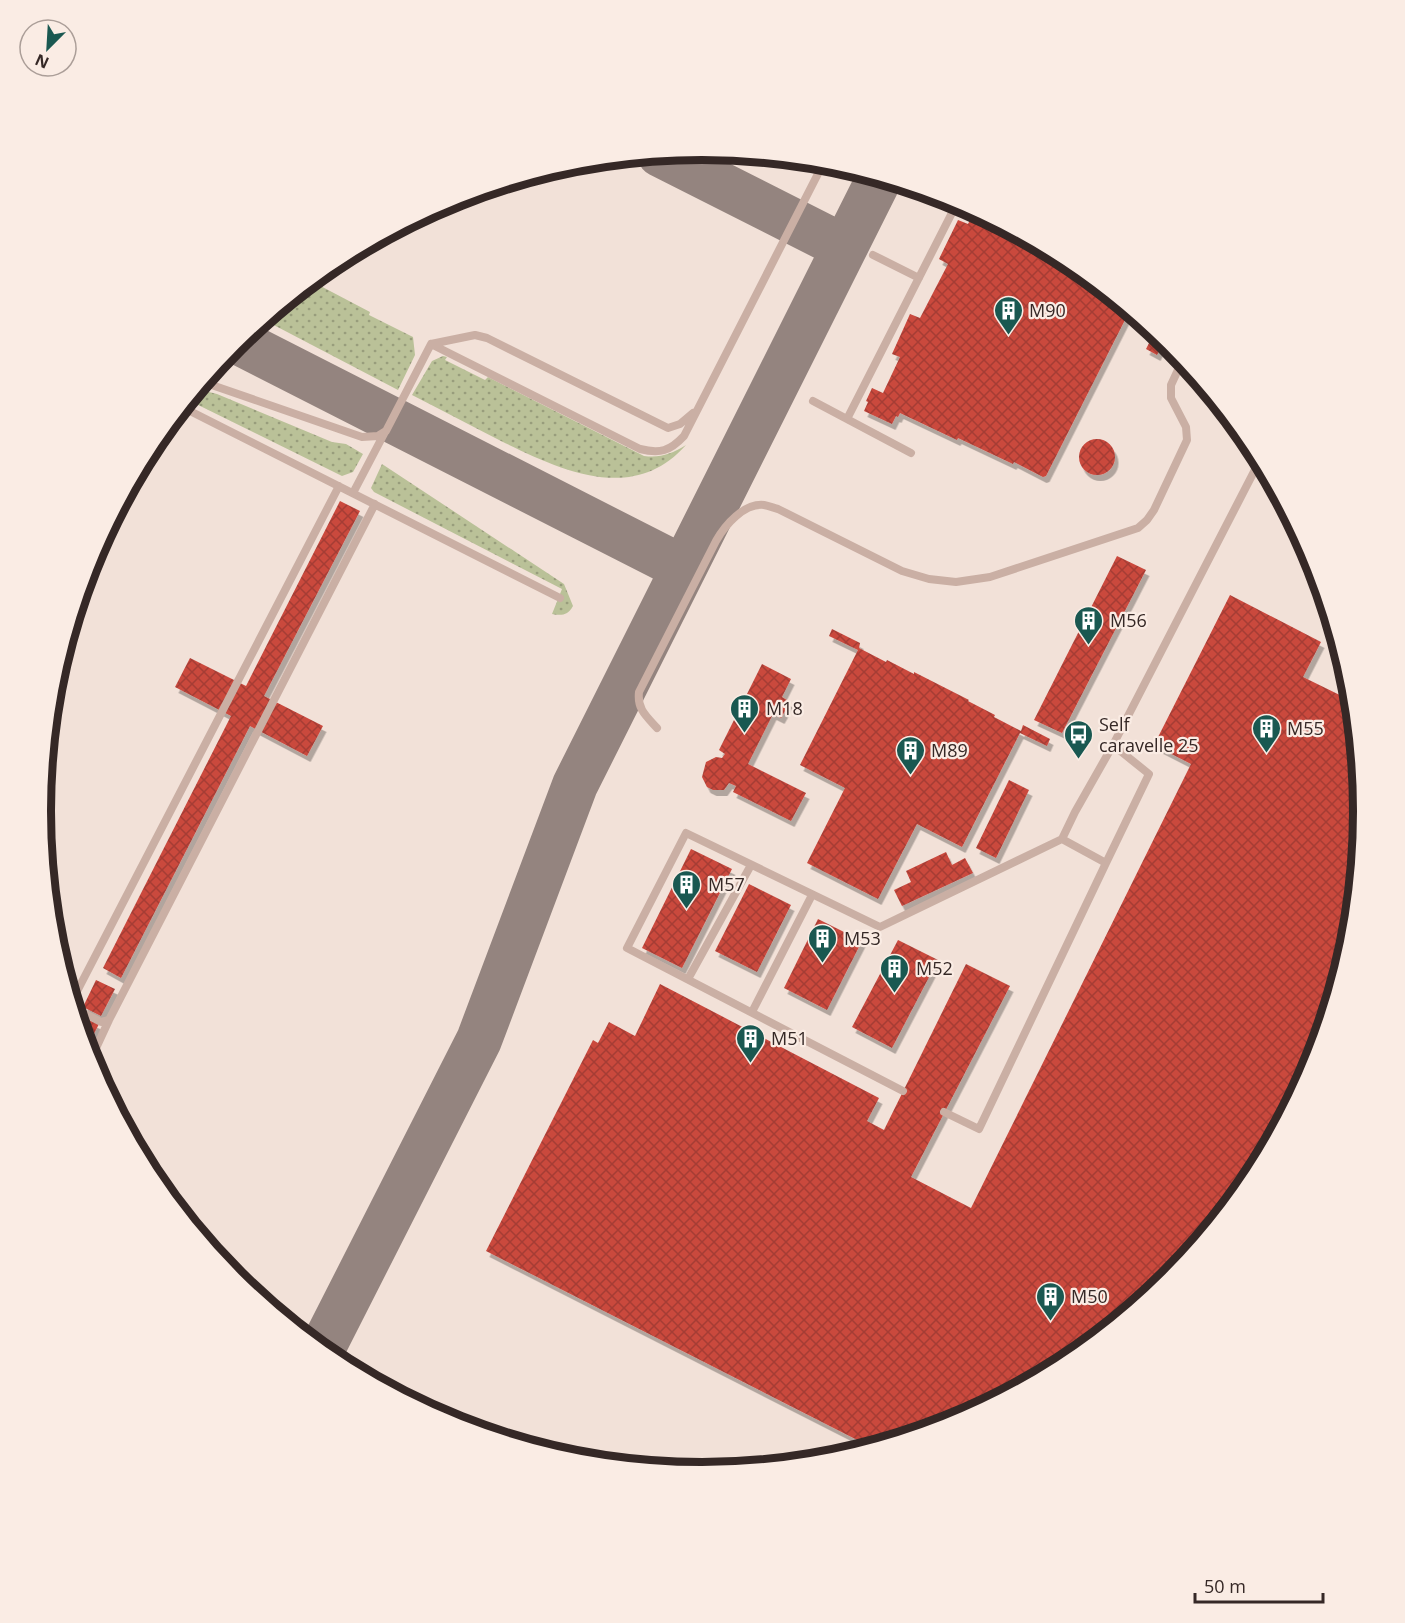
<svg xmlns="http://www.w3.org/2000/svg" width="1405" height="1623" font-family="'Open Sans',sans-serif">
  <style>
    .grass { fill: url(#grass-dots) }
    .lines { fill: none; stroke-linecap: round; stroke-linejoin: round }
    .taxiway { stroke: #94847f; stroke-width: 46 }
    .building { fill: url(#building-cross-hatch); filter: url(#shadow) }
    .service { stroke: #caafa4; stroke-width: 8 }
    .labels { text-anchor: middle; dominant-baseline: central; stroke-width: 4.5; stroke-linejoin: round; paint-order: stroke }
    .poi-label { font-size: 18px; fill: #352826; stroke: #faece4; text-anchor: start }
    .rim { fill: none; stroke: #352826; stroke-width: 8 }
  </style>
  <defs>
    <pattern id="grass-dots" width="8" height="8" patternUnits="userSpaceOnUse" patternTransform="scale(1.5)"><rect width="8" height="8" fill="#bac198"/><path d="M2 2h.1M6 6h.1" fill="none" stroke="#989d7c" stroke-width="1.8" stroke-linecap="round"/></pattern>
    <pattern id="building-cross-hatch" width="8" height="8" patternUnits="userSpaceOnUse" patternTransform="scale(1.5)"><rect width="8" height="8" fill="#ca483e"/><path d="M0 0l8 8M0 8l8-8" fill="none" stroke="#a53c34"/></pattern>
    <filter id="shadow"><feDropShadow dx="3.5" dy="6" stdDeviation="0" flood-color="#0004"/></filter>
  </defs>
  <rect width="100%" height="100%" fill="#f2e1d8"/>
  <path class="grass" d="M311 281 370 312 369 315 413 337 415 355 398 390 268 322 275 310Z
    M443 356 447 357 445 360 485 380 488 377 644 456C661 458 671 454 686 445 633 505 561 470 501 441 471 426 442 410 412 395L432 361Z
    M197 389 217 394 332 442 346 444 363 454 353 472 342 476 188 400Z
    M382 464 564 584 573 606C568 615 562 616 552 614L562 589 374 492 371 488Z"/>
  <g class="lines">
    <path class="taxiway" d="M660 154 844 247
      M237 341 683 568
      M321 1351 479 1040 575 785 880 177"/>
  </g>
  <path class="building" d="M975 210 1071 261 1130 310 1046 476 1043 477 1014 462 1013 464 958 438 957 440 900 413 898 417 896 416 892 424 864 411 868 402 866 401 872 388 883 393 900 357 892 354 910 314 920 318 948 264 939 259 958 220 968 224Z
    M1152 337 1163 343 1157 355 1146 349Z
    M1079 457a18 18 0 1 1 36 0a18 18 0 1 1-36 0Z
    M340 501 360 511 264 696 323 726 307 756 250 726 121 978 103 968 231 716 175 687 190 658 246 686Z
    M1117 556 1146 570 1062 733 1034 720Z
    M1230 595 1321 642 1303 677 1354 702 1364 812 1352 941 1314 1065 1253 1180 1170 1280 1070 1362 956 1423 873 1448 486 1251 593 1040 598 1043 609 1022 635 1036 660 984 879 1098 867 1121 884 1130 966 964 1010 986 911 1177 971 1208 1191 764 1154 745Z
    M832 629 860 643 859 648 886 662 887 660 914 674V672L969 700 968 701 995 715 994 717 1021 731 1023 725 1050 739 1047 746 1020 733 962 847 917 824 878 899 807 863 845 788 800 765 858 650 829 636Z
    M762 664 791 679 782 697 790 702 781 718 773 714 748 764 806 793 791 821 733 792 736 786 729 783 724 790H713L707 787 702 777 706 762 716 757 722 758 725 754 719 750Z
    M1009 780 1029 790 996 858 976 848Z
    M691 849 732 869 682 968 642 948Z
    M946 852 952 865 965 858 973 873 902 906 894 890 911 882 906 871Z
    M749 884 791 905 757 972 715 951Z
    M818 919 862 941 827 1010 784 988Z
    M898 940 938 960 892 1048 852 1027Z
    M96 980 115 989 101 1016 83 1007Z
    M75 1014 99 1024 86 1049Z"/>
  <g class="lines">
    <path class="service" d="M873 255 919 278
      M431 344 640 449C660 454 670 451 684 436L824 162
      M203 382 362 437 378 436 386 431 431 344 475 335 487 338 668 428 680 424 693 413
      M813 401 911 453
      M182 407 560 598
      M847 419 958 201
      M353 493 385 432
      M657 728C646 716 637 709 639 692L716 541C725 525 744 503 764 505 769 506 774 508 778 509L902 571 929 579 956 582 990 577 1138 528 1147 520 1154 510 1187 440 1186 427 1171 398V385L1183 359
      M1062 839 1075 812 1113 745 1261 458
      M1106 863 1149 774 1113 745
      M688 979 751 865
      M72 1001 339 486
      M74 1008 101 1022 109 1020 375 504
      M752 1012 812 895
      M90 1061 109 1020
      M903 1091 627 948 686 833 880 927 1062 839 1106 863 979 1129 944 1112"/>
  </g>
  <defs>
    <symbol id="building-pin" viewBox="-11 -11 22 30"><path d="M0 17L-7.5 6A9.5 9.5 0 1 1 7.5 6Z" fill="#1a5851" stroke="#faece4"/><path d="M-4-6H4V6H1V3H-1V6H-4ZM-2.5-4.3h1.7v1.8h-1.7ZM.8-4.3h1.7v1.8H.8ZM-2.5-1h1.7V.8h-1.7ZM.8-1h1.7V.8H.8Z" fill="#fff"/></symbol>
    <symbol id="bus-pin" viewBox="-11 -11 22 30"><path d="M0 17L-7.5 6A9.5 9.5 0 1 1 7.5 6Z" fill="#1a5851" stroke="#faece4"/><path d="M-5-6H5V4H4V6H2V4H-2V6H-4V4H-5ZM-3.5-4V0h7V-4ZM-3.5 1.2v1.5H-2V1.2ZM2 1.2v1.5H3.5V1.2Z" fill="#fff"/></symbol>
  </defs>
  <g fill-rule="evenodd">
    <use href="#building-pin" x="992" y="294" width="33" height="45"/>
    <use href="#building-pin" x="1072" y="604" width="33" height="45"/>
    <use href="#building-pin" x="728" y="692" width="33" height="45"/>
    <use href="#building-pin" x="1250" y="712" width="33" height="45"/>
    <use href="#bus-pin" x="1062" y="718" width="33" height="45"/>
    <use href="#building-pin" x="894" y="734" width="33" height="45"/>
    <use href="#building-pin" x="670" y="868" width="33" height="45"/>
    <use href="#building-pin" x="806" y="922" width="33" height="45"/>
    <use href="#building-pin" x="878" y="952" width="33" height="45"/>
    <use href="#building-pin" x="734" y="1022" width="33" height="45"/>
    <use href="#building-pin" x="1034" y="1280" width="33" height="45"/>
  </g>
  <g class="labels">
    <g class="poi-label">
      <text x="1029" y="310">M90</text>
      <text x="1110" y="620">M56</text>
      <text x="766" y="708">M18</text>
      <text x="1099" y="724">Self<tspan x="1099" dy="21">caravelle 25</tspan></text>
      <text x="1287" y="728">M55</text>
      <text x="931" y="750">M89</text>
      <text x="708" y="884">M57</text>
      <text x="844" y="938">M53</text>
      <text x="916" y="968">M52</text>
      <text x="771" y="1038">M51</text>
      <text x="1071" y="1296">M50</text>
    </g>
  </g>
  <path d="M0 0H1405V1623H0ZM51 811a651 651 0 1 1 1302 0a651 651 0 1 1-1302 0Z" fill="#faece4" fill-rule="evenodd"/>
  <path class="rim" d="M51 811a651 651 0 1 1 1302 0a651 651 0 1 1-1302 0Z"/>
  <g transform="translate(48 48) rotate(204)"><circle r="28" fill="#faece4" stroke="#ab9e98" stroke-width="1.5"/>
  <path d="M0-4.5L10 22L0 15L-10 22Z" fill="#1a5851"/>
  <text y="-9" font-size="16" font-weight="bold" text-anchor="middle" fill="#352826">N</text>
  </g>
  <path d="M1195 1593v9h128v-9" fill="none" stroke="#352826" stroke-width="3"/>
  <text x="1204" y="1593" font-size="18" fill="#352826" stroke="#faece4" stroke-width="4.5" paint-order="stroke">50 m</text>
</svg>
